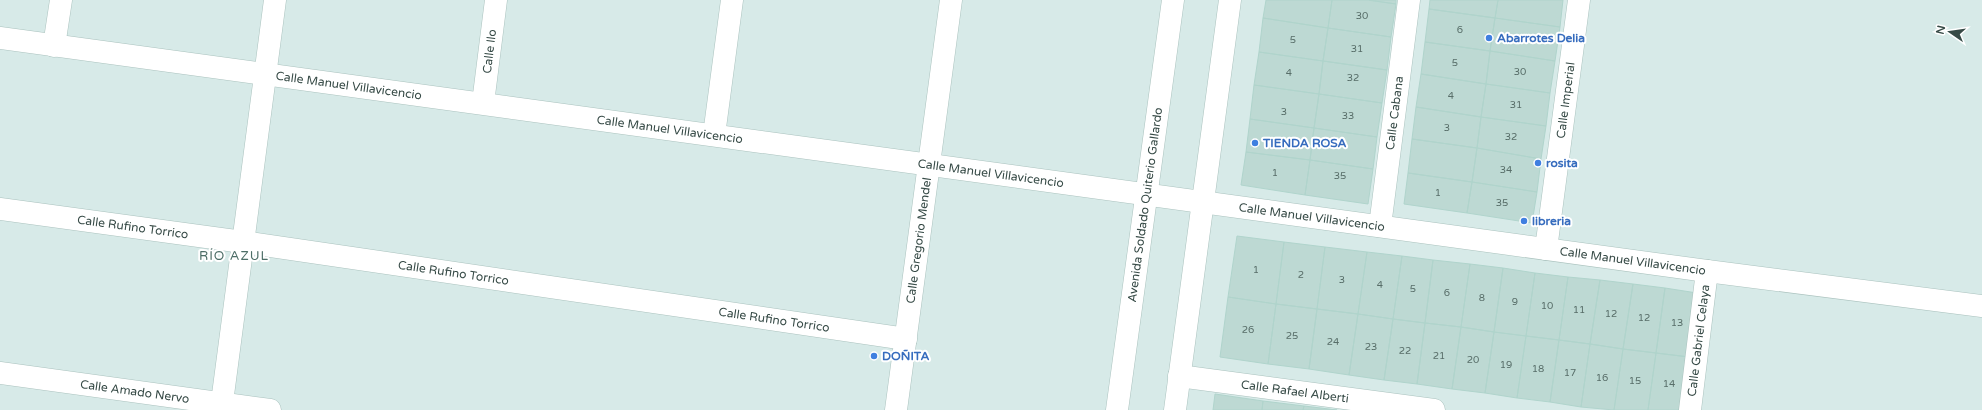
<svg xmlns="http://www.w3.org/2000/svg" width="1982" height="410" font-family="'Varela Round',sans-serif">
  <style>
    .residential { fill: #d7eae8 }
    .building { fill: #bdd9d3; stroke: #b0d4cc }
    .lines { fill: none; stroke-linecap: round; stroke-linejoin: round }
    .minor-casing { stroke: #aac2be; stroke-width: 23 }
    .tertiary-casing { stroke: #aac2be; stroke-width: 23 }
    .minor { stroke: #fff; stroke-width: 22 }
    .tertiary { stroke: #fff; stroke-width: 22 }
    .shop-dot { fill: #3f7fe0; stroke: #fff; stroke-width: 1.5 }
    .labels { text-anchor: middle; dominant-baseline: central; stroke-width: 4; stroke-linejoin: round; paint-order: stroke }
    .number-label { font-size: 10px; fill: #586e69 }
    .shop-label { font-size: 12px; font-weight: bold; fill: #366cbe; stroke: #fff; text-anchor: start }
    .street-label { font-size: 12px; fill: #364a46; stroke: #fff }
    .neighbourhood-label { font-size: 13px; letter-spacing: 1px; fill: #4d6e67; stroke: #fff }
  </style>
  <rect width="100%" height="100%" fill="#e9f6f4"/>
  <path class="residential" d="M0 0H1982V410H0Z"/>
  <path class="building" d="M1266 0H1332L1328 28 1263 18Z
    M1332 0H1367L1396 4 1391 37 1328 28Z
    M1369 0H1396V4Z
    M1430 0H1498L1495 18 1429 9Z
    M1498 0H1563L1560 27 1495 18Z
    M1429 9 1495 18 1490 51 1425 42Z
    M1263 18 1328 28 1323 61 1259 52Z
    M1495 18 1560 27 1555 61 1490 51Z
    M1328 28 1391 37 1387 70 1323 61Z
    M1425 42 1490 51 1486 84 1421 74Z
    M1490 51 1555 61 1550 93 1486 84Z
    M1259 52 1323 61 1319 94 1254 85Z
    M1323 61 1387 70 1382 103 1319 94Z
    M1421 74 1486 84 1481 117 1416 107Z
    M1486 84 1550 93 1546 126 1481 117Z
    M1254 85 1319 94 1314 128 1250 119Z
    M1319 94 1382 103 1377 137 1314 128Z
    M1416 107 1481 117 1477 148 1412 139Z
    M1481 117 1546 126 1541 159 1477 148Z
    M1250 119 1314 128 1310 160 1246 152Z
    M1314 128 1377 137 1373 169 1310 160Z
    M1412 139 1477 148 1472 182 1408 173Z
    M1477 148 1541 159 1537 192 1472 182Z
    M1246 152 1310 160 1305 195 1241 185Z
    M1310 160 1373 169 1368 204 1305 195Z
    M1408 173 1472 182 1467 213 1404 204Z
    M1472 182 1537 192 1532 223 1467 213Z
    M1237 236 1284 242 1276 304 1228 297Z
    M1284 242 1325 247 1317 309 1276 304Z
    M1325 247 1367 252 1358 314 1317 309Z
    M1367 252 1402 256 1393 319 1358 314Z
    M1402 256 1433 260 1425 323 1393 319Z
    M1433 260 1470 264 1461 327 1425 323Z
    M1470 264 1503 268 1494 332 1461 327Z
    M1503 268 1535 273 1526 336 1494 332Z
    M1535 273 1568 277 1559 340 1526 336Z
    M1568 277 1600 280 1590 344 1559 340Z
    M1600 280 1633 284 1623 349 1590 344Z
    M1633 284 1665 288 1656 353 1623 349Z
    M1665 288 1697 293 1689 357 1656 353Z
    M1228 297 1276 304 1268 364 1220 357Z
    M1276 304 1317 309 1309 369 1268 364Z
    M1317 309 1358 314 1349 375 1309 369Z
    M1358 314 1393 319 1384 380 1349 375Z
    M1393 319 1425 323 1417 384 1384 380Z
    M1425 323 1461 327 1452 389 1417 384Z
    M1461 327 1494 332 1485 393 1452 389Z
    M1494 332 1526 336 1517 398 1485 393Z
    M1526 336 1559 340 1550 402 1517 398Z
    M1559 340 1590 344 1581 407 1550 402Z
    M1590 344 1623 349 1614 410 1581 407Z
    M1623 349 1656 353 1648 410H1614Z
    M1656 353 1689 357 1682 410H1648Z
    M1215 394 1263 401 1262 410H1213Z
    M1263 401 1304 406 1303 410H1262Z
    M1304 406 1337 410H1303Z"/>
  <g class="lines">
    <defs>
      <g id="minor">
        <path id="s1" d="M0 38 1707 271 1982 306"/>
        <path d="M54 46 61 0"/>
        <path id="s2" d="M483 103 496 0"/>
        <path d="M714 135 732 0"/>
        <path id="s3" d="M0 209 243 242 906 339"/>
        <path id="s4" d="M1380 226 1409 0"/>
        <path id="s5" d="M1546 249 1579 0"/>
        <path id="s6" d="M0 373 270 410"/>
        <path id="s7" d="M1179 376 1434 410"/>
        <path d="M221 410 275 0"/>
        <path id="s8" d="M896 410 951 0"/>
        <path id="s9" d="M1690 410 1707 271"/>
      </g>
      <g id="tertiary">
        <path id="s10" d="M1117 410 1173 0"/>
        <path d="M1175 410 1230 0"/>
      </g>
    </defs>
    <use href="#minor" class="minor-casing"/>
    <use href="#tertiary" class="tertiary-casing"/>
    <use href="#minor" class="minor"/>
    <use href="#tertiary" class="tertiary"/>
  </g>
  <g class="shop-dot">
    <circle cx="1489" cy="38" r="4"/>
    <circle cx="1255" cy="143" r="4"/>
    <circle cx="1538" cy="163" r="4"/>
    <circle cx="1524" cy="221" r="4"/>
    <circle cx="874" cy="356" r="4"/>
  </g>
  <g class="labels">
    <g class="number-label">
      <text x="1362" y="16">30</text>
      <text x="1460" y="30">6</text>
      <text x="1293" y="40">5</text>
      <text x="1357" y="49">31</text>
      <text x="1455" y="63">5</text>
      <text x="1520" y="72">30</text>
      <text x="1289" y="73">4</text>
      <text x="1353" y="78">32</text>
      <text x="1451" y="96">4</text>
      <text x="1516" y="105">31</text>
      <text x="1284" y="112">3</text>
      <text x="1348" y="116">33</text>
      <text x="1447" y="128">3</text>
      <text x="1511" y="137">32</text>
      <text x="1506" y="170">34</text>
      <text x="1275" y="173">1</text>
      <text x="1340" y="176">35</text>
      <text x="1438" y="193">1</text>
      <text x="1502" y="203">35</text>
      <text x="1256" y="270">1</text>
      <text x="1301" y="275">2</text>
      <text x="1342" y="280">3</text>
      <text x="1380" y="285">4</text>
      <text x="1413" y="289">5</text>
      <text x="1447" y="293">6</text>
      <text x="1482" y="298">8</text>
      <text x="1515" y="302">9</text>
      <text x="1547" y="306">10</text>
      <text x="1579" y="310">11</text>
      <text x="1611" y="314">12</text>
      <text x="1644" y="318">12</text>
      <text x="1677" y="323">13</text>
      <text x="1248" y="330">26</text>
      <text x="1292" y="336">25</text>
      <text x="1333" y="342">24</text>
      <text x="1371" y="347">23</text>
      <text x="1405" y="351">22</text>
      <text x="1439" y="356">21</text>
      <text x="1473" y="360">20</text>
      <text x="1506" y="365">19</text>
      <text x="1538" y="369">18</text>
      <text x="1570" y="373">17</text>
      <text x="1602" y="378">16</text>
      <text x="1635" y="381">15</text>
      <text x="1669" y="384">14</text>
    </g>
    <g class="shop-label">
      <text x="1497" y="38">Abarrotes Delia</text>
      <text x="1263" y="143">TIENDA ROSA</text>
      <text x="1546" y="163">rosita</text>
      <text x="1532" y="221">libreria</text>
      <text x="882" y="356">DOÑITA</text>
    </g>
    <g class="street-label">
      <text stroke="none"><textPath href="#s2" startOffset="52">Calle Ilo</textPath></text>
      <text stroke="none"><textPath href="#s1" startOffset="352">Calle Manuel Villavicencio</textPath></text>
      <text stroke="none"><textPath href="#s5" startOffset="150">Calle Imperial</textPath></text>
      <text stroke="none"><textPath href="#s4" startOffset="114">Calle Cabana</textPath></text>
      <text stroke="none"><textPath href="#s1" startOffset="676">Calle Manuel Villavicencio</textPath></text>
      <text stroke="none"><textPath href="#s1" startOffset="1000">Calle Manuel Villavicencio</textPath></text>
      <text stroke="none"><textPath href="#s10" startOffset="207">Avenida Soldado Quiterio Gallardo</textPath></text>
      <text stroke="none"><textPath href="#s1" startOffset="1324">Calle Manuel Villavicencio</textPath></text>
      <text stroke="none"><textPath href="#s3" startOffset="134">Calle Rufino Torrico</textPath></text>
      <text stroke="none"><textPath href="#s8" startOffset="171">Calle Gregorio Mendel</textPath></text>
      <text stroke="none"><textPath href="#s1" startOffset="1648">Calle Manuel Villavicencio</textPath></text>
      <text stroke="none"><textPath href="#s3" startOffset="458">Calle Rufino Torrico</textPath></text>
      <text stroke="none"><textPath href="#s3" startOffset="782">Calle Rufino Torrico</textPath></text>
      <text stroke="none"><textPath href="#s9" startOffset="70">Calle Gabriel Celaya</textPath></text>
      <text stroke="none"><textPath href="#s6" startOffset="136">Calle Amado Nervo</textPath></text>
      <text stroke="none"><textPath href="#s7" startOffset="117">Calle Rafael Alberti</textPath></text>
    </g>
    <g class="neighbourhood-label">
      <text x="234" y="256">RÍO AZUL</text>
    </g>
  </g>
  <g transform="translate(1950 32) rotate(283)" stroke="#ffffff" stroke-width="3" paint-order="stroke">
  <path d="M0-3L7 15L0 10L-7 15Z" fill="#364a46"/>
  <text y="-6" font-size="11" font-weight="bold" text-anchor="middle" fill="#364a46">N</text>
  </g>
</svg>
